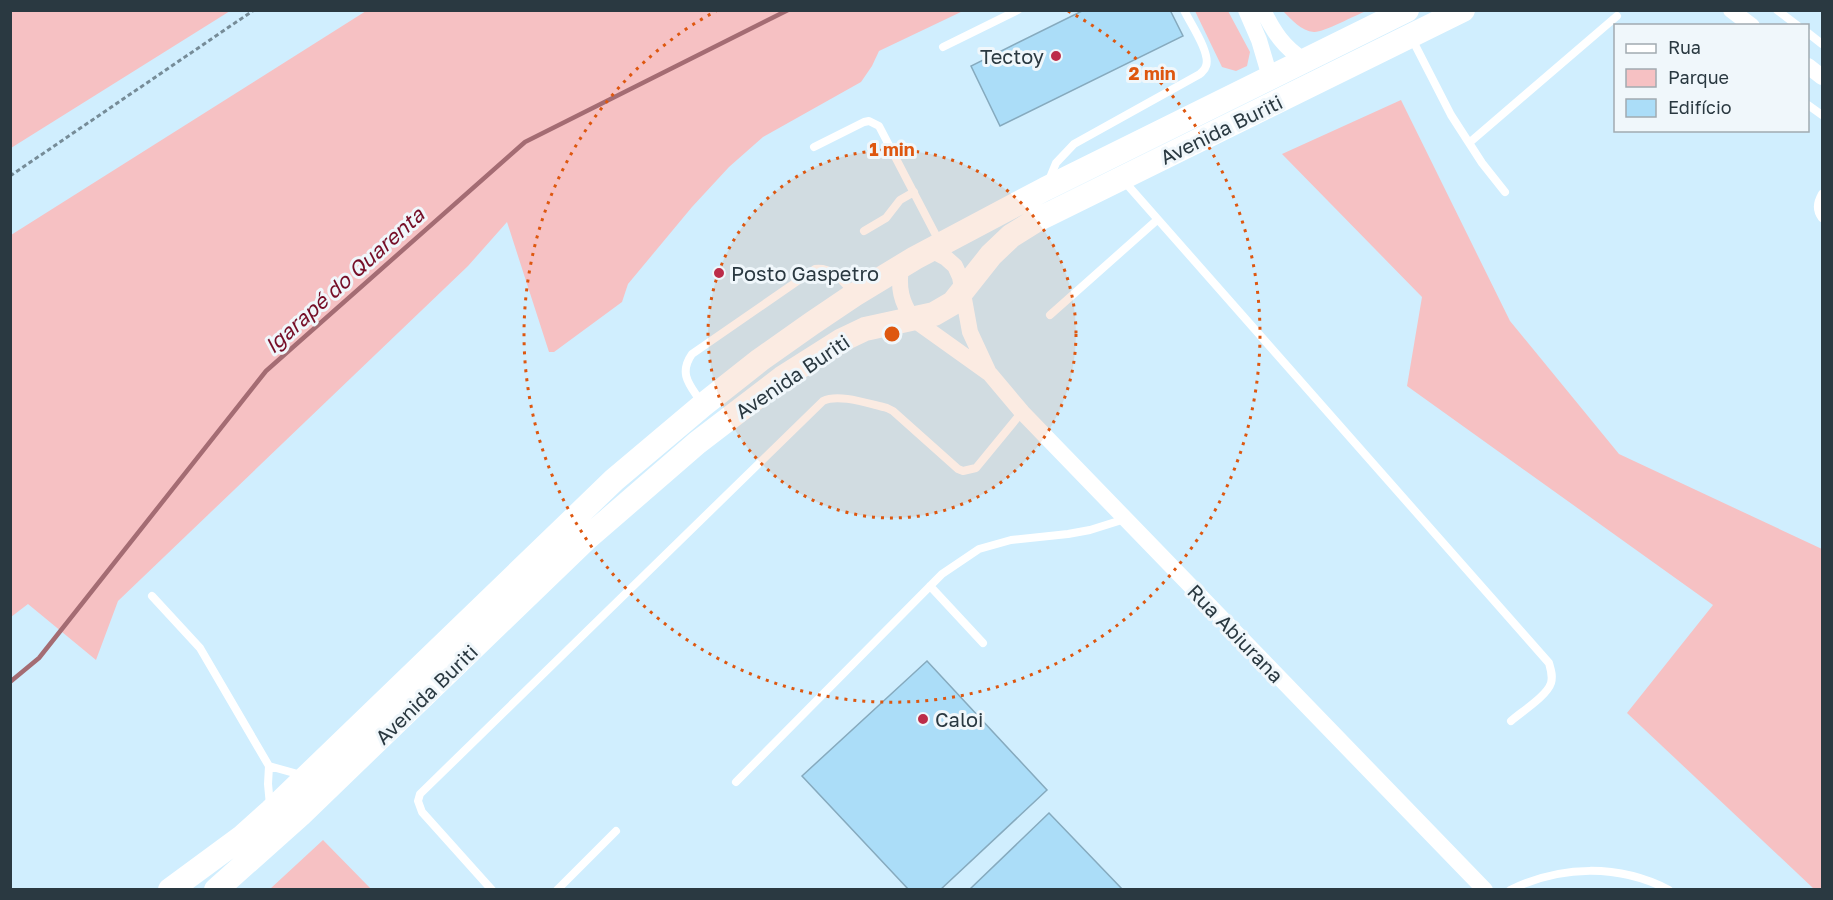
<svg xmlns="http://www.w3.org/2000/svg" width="1833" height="900" font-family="'Golos Text',sans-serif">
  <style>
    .green { fill: #f6c1c3 }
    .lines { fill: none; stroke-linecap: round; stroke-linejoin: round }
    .stream { stroke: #a46c73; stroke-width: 4.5 }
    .building { fill: #abddf8; stroke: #86aabe; stroke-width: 1.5 }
    .path { stroke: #768c98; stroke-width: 3; stroke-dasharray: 4.5 3; stroke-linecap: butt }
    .lane { stroke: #fff; stroke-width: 8 }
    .street { stroke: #fff; stroke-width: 16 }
    .secondary { stroke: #fff; stroke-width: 24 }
    .ring { fill: none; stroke: #de570f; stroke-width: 3; stroke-dasharray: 3 6 }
    .poi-dot { fill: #bc2c49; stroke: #f0f7fb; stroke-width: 2 }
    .labels { text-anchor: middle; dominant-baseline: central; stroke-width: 6; stroke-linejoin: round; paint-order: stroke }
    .poi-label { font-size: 20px; fill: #2a3941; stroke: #f0f7fb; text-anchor: start }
    .street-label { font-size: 20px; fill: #2a3941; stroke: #f0f7fb }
    .water-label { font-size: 21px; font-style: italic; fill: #760e27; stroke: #f0f7fb }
    .centre { fill: #de570f; stroke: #f0f7fb; stroke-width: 3 }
    .ring-label { font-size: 18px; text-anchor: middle; font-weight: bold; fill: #de570f; stroke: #f0f7fb; stroke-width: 6; stroke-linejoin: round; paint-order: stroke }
  </style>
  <rect width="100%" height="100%" fill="#d0eefe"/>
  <path class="green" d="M11 10H230V11L11 148Z
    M366 11H963L879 51 872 66 861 82 763 137 729 167 692 207 628 284 622 302 554 352H549L507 222 468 266 118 601 96 660 28 604 11 617V235Z
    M1195 11H1228L1250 52 1247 66 1236 71 1222 67Z
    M1283 11H1366C1356 15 1322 33 1314 32 1301 31 1292 20 1283 11Z
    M1401 100 1510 321 1619 454 1822 549V889H1814L1627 713 1713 605 1407 386 1422 297 1282 154Z
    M323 840 371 889H270Z"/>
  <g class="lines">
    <path class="stream" d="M10 682 39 658 266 371 525 142 788 10"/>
  </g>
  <path class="building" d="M1084 10H1170L1183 36 1000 126 971 66Z
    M927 661 1047 790 940 890H909L802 776Z
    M1049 813 1123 890H969Z"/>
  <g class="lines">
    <path class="path" d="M10 176 254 10"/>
    <path class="lane" d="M1777 10 1798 26
      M1808 33 1822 44
      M1412 39 1451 115 1482 163 1505 192
      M943 47 1018 10
      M1808 105 1822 115
      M1469 143 1617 16
      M814 147 864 122 869 121 879 126 940 243
      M1049 180 1056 163 1074 144 1200 74C1203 71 1205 70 1206 66 1211 53 1190 23 1184 10
      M1124 181 1549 663C1551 670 1553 676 1551 683 1547 696 1521 712 1511 721
      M1822 194C1817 203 1816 210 1822 218
      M864 231 886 218 900 200 914 192
      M1050 315 1157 220
      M701 402C690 385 678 374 692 354L815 269C834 267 842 281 854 294
      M930 586 983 643
      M152 596 200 648 269 766 268 784 270 805
      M269 766 305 776
      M736 782 942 574 979 549 1011 540 1068 534 1090 530 1125 519
      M492 890 422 812 418 801 420 794 823 401C839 393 869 404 887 408L893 411 958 469 963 471 976 468 1022 412
      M557 890 616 831
      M1510 890C1561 865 1619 864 1669 890"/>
    <path class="street" d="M1246 10 1259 40 1270 77
      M1263 10C1273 31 1284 48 1304 60
      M1731 10 1752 26
      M1808 66 1822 77
      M931 250 946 258 955 266 960 277 970 332 989 373
      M901 267C898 288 901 302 913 319L990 374 1022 412 1485 890"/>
    <path class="secondary" d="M170 890 242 837 271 811 614 480 703 405 760 360 811 324 854 295 915 258 1045 189 1407 10
      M216 890 300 815 585 540 697 443 782 378 842 340 865 329 934 314 953 303 991 255 1011 236 1035 221 1463 10"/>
  </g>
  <circle cx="892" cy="334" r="184" fill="#de570f" fill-opacity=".12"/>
  <g class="ring">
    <circle cx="892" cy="334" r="184"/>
    <path d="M1068 11A368 368 0 1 1 716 11"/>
  </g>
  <g class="poi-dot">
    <circle cx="1056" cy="56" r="6"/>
    <circle cx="719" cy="273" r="6"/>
    <circle cx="923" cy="719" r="6"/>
  </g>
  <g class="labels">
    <g class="poi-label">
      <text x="1044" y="56" text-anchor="end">Tectoy</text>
      <text x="731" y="273">Posto Gaspetro</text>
      <text x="935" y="719">Caloi</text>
    </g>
    <g class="street-label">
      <text transform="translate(1221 129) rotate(-26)">Avenida Buriti</text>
      <text transform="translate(792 376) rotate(-34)">Avenida Buriti</text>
      <text transform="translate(1236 633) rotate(46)">Rua Abiurana</text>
      <text transform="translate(426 694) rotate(-44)">Avenida Buriti</text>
    </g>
    <g class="water-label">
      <text transform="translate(344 280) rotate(-42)">Igarapé do Quarenta</text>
    </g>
  </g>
  <circle cx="892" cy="334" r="9" class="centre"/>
  <g class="ring-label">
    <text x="1152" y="80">2 min</text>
    <text x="892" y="156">1 min</text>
  </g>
  <rect width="1833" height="900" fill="none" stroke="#2a3941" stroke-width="24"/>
  <rect x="1614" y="24" width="195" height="108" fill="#f0f7fb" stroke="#a1abb1" stroke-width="1.5"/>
  <rect x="1626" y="44" width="30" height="9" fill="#ffffff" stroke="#a1abb1" stroke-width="1.5"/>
  <text x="1668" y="54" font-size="18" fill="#2a3941">Rua</text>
  <rect x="1626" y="69" width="30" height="18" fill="#f6c1c3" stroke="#a1abb1" stroke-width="1.5"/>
  <text x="1668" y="84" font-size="18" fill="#2a3941">Parque</text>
  <rect x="1626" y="99" width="30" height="18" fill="#abddf8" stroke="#a1abb1" stroke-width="1.5"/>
  <text x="1668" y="114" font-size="18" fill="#2a3941">Edifício</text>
</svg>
